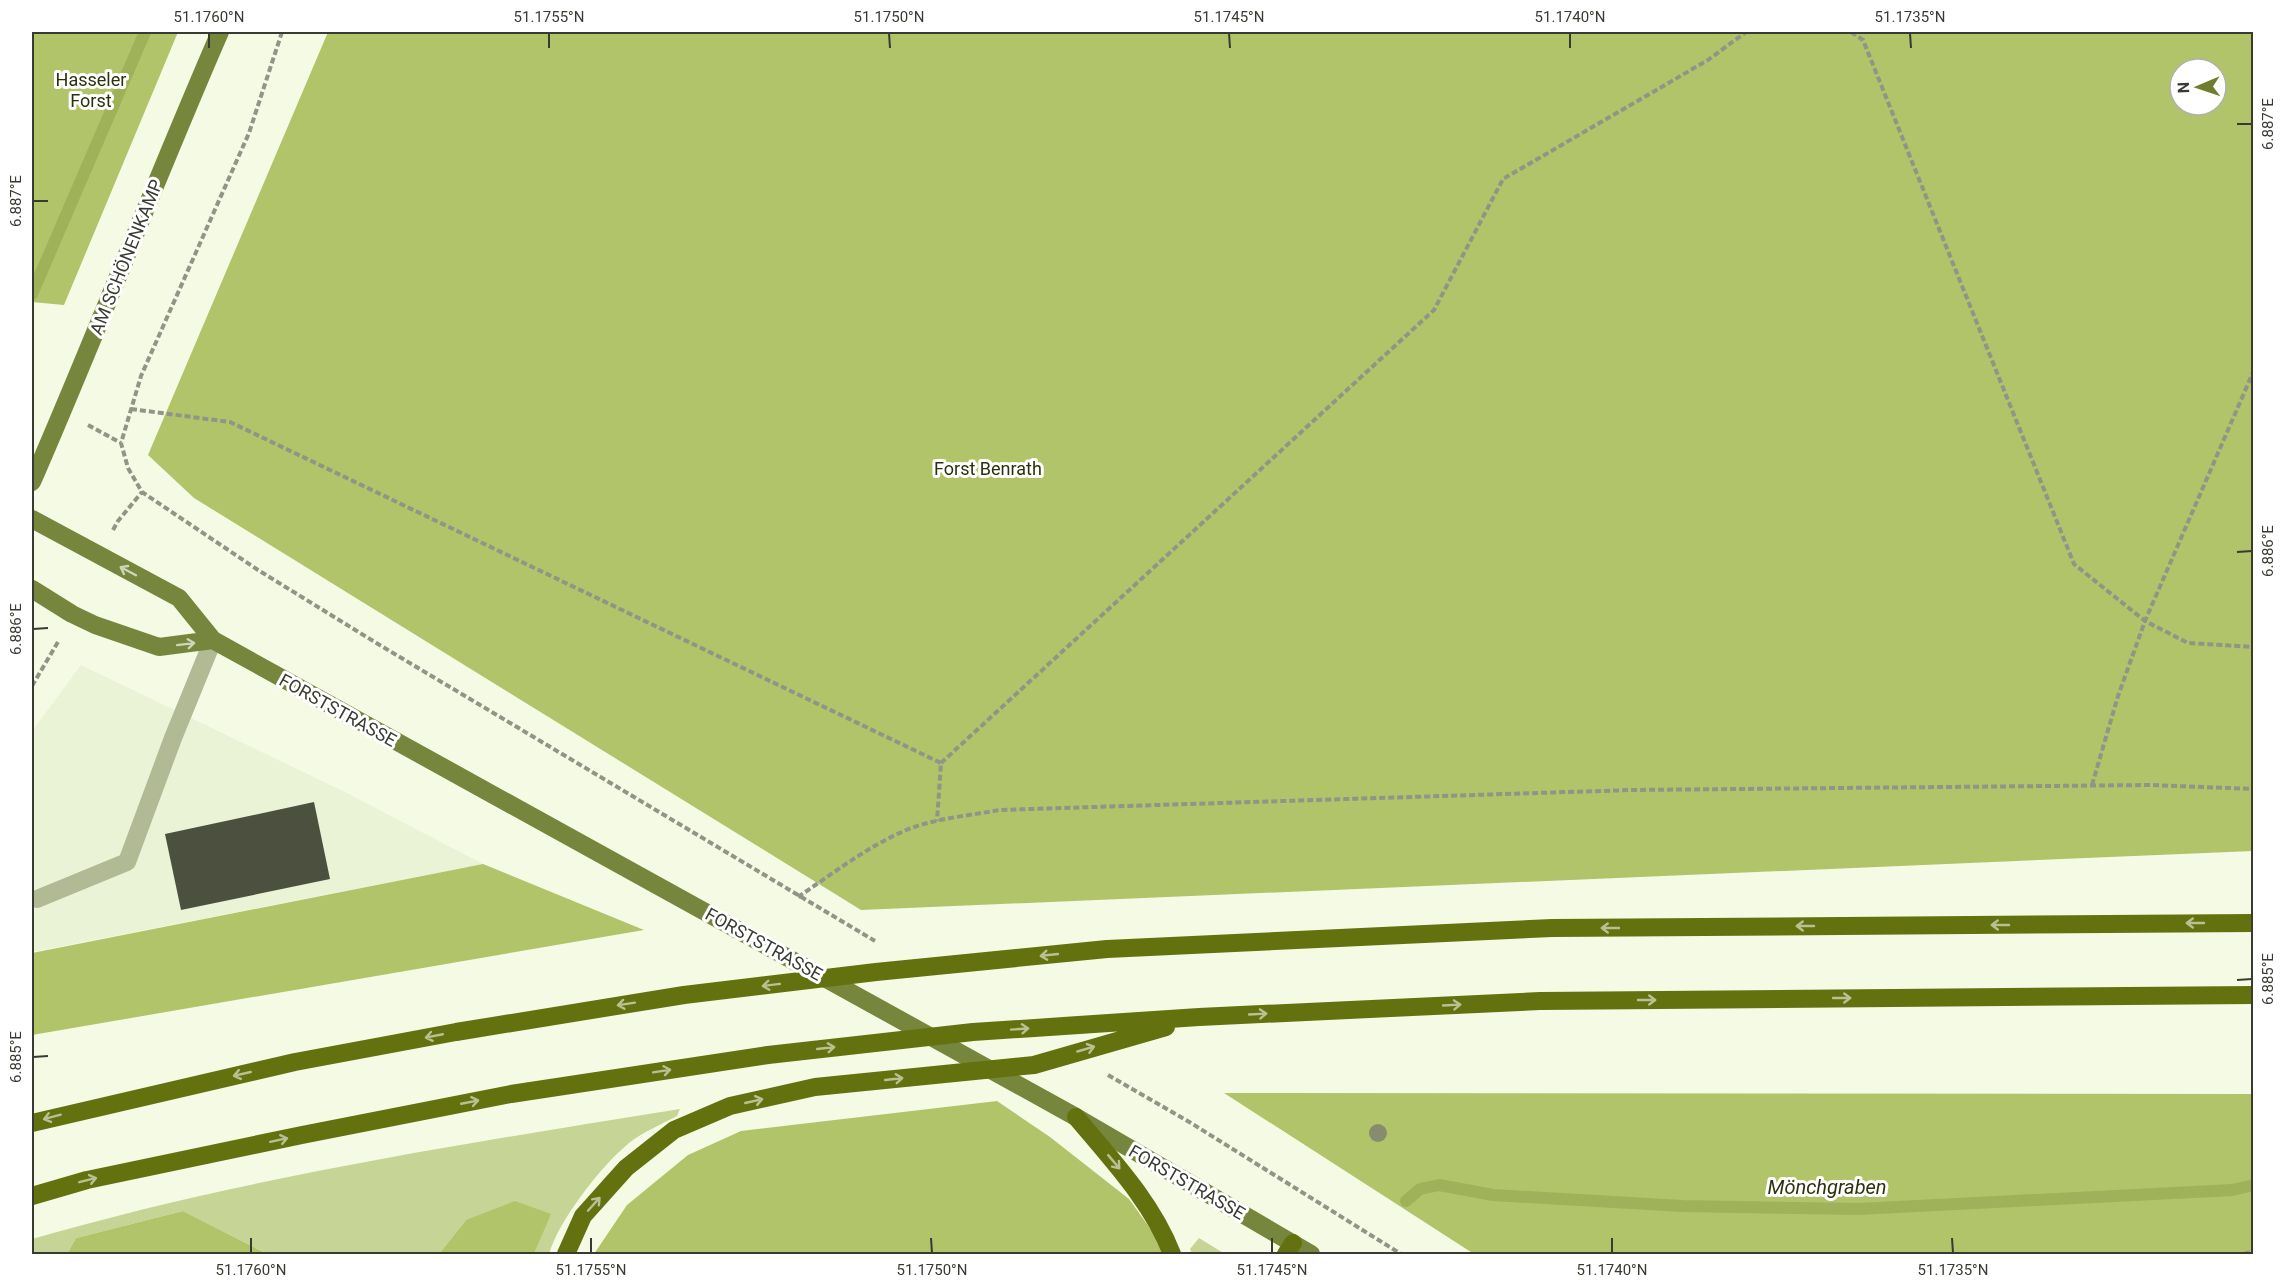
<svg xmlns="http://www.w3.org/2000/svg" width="2285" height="1286" font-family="Roboto,sans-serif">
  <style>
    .built { fill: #ebf3d6 }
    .green { fill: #c6d596 }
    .forest { fill: #b1c46a; fill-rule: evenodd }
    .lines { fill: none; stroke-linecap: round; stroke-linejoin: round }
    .stream { stroke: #a0b259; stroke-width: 12 }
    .building { fill: #4c503f }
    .path { stroke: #919486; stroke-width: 4; stroke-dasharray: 6 3; stroke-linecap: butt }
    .minor { stroke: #b1ba95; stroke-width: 18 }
    .major { stroke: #77863d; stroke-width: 18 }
    .highway { stroke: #63720f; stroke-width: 18 }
    .tree { fill: #868c6d }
    .oneway { stroke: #cfd5bb }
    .oneway2 { stroke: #b9c093 }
    .ticks { fill: none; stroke: #393b33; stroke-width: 2 }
    .labels { text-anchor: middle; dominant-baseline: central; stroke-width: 6; stroke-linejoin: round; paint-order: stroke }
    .park-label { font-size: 18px; fill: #2b320b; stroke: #fff }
    .street-label { font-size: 18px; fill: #393b33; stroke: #fff }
    .water-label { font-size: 20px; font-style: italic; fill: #2c330d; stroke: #fff }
    .neatline { fill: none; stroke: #393b33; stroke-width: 2 }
    .ticks-label { font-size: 15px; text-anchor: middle; fill: #393b33 }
  </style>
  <rect width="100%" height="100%" fill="#f5fae5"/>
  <path class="built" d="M81 665 345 792 483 864 32 952V731Z"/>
  <path class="green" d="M680 1109 677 1116C662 1124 643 1132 629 1143 601 1166 559 1220 549 1254H534L550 1214 466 1220 439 1254H267L183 1211 76 1238 67 1254H32V1239C243 1178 462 1144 680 1109Z
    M1199 1238 1225 1254H1192L1190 1249Z"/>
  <path class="forest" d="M32 32H178L64 305 32 302Z
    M328 32H2253V851L861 910 194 498 148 455ZM2180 69H2216V105H2180Z
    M483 864 644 930 32 1035V953Z
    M1224 1093 2253 1094V1254H1474Z
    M997 1101 1050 1137 1129 1199 1154 1234 1163 1254H594L627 1205 688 1155 741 1131Z
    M515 1201 551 1214 534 1254H439L466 1220Z
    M183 1211 267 1254H67L76 1238Z"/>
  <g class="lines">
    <path class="stream" d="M32 294 145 32
      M1406 1201 1420 1189 1439 1185 1493 1195 1682 1206 1859 1209 2232 1190 2254 1185"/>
  </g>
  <path class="building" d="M314 802 330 879 181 910 165 834Z"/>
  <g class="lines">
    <path class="path" d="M282 32 249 133 141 376 121 443 128 468 142 492 258 570 378 644 875 941
      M1851 32 1863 40 2074 564 2145 621 2188 643 2254 647
      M131 409 230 422 941 763 937 821
      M88 425 121 443
      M113 530 118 521 142 492
      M32 686 58 642
      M941 763 1434 310 1503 179 1708 60 1746 32
      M2092 785 2118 696 2145 621 2254 370
      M798 897C832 874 867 847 904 831 934 818 968 816 999 810L1632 790 2151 785 2254 789
      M1108 1075 1191 1123 1401 1254
      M2244 1254 2254 1251"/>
    <path class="minor" d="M37 899 127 862 173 738 213 640"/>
    <path class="major" d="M32 482C97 333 155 181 220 32
      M32 519 179 598 213 640 1076 1117 1311 1254
      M32 589 72 614 95 625 159 647 213 640"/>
    <path class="highway" d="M1076 1117C1112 1160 1152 1202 1172 1254
      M32 1123 295 1062 456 1032 684 995 876 972 1107 949 1552 928 2254 923
      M32 1196 87 1180 302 1135 511 1094 768 1055 973 1032 1199 1017 1540 1001 2254 995
      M566 1254 583 1216 626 1168 674 1130 730 1106 815 1087 1034 1065 1166 1027
      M1286 1254 1293 1243"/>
  </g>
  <circle class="tree" cx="1378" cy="1133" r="9"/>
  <defs><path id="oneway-shaft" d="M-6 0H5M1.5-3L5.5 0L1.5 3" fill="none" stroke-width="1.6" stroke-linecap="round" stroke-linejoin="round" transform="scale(1.5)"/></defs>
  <g class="oneway">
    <use href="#oneway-shaft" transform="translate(128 571) rotate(-152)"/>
    <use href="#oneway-shaft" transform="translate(186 644) rotate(-7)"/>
  </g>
  <g class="oneway2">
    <use href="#oneway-shaft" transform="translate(2195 923) rotate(180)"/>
    <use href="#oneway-shaft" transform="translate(2000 925) rotate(180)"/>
    <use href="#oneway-shaft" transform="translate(1805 926) rotate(180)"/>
    <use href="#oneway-shaft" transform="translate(1610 928) rotate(180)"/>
    <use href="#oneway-shaft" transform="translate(1049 955) rotate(174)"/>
    <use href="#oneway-shaft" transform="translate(771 985) rotate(173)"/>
    <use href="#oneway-shaft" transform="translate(1842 998)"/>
    <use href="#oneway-shaft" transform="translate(1647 1000)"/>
    <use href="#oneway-shaft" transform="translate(626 1004) rotate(171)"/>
    <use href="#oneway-shaft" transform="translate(1452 1005) rotate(-3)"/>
    <use href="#oneway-shaft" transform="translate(1258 1014) rotate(-3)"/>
    <use href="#oneway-shaft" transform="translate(1020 1029) rotate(-4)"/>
    <use href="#oneway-shaft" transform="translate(434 1036) rotate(169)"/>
    <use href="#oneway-shaft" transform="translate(826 1048) rotate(-6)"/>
    <use href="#oneway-shaft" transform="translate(1086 1049) rotate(-16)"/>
    <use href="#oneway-shaft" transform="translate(662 1071) rotate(-9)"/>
    <use href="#oneway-shaft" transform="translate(242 1074) rotate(167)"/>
    <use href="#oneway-shaft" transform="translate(894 1079) rotate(-6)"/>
    <use href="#oneway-shaft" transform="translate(754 1101) rotate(-13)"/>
    <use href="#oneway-shaft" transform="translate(470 1102) rotate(-11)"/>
    <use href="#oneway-shaft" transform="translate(52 1117) rotate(165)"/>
    <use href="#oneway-shaft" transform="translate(279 1140) rotate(-12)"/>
    <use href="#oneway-shaft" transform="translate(1114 1162) rotate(50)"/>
    <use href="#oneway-shaft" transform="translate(88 1180) rotate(-14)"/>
    <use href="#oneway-shaft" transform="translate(594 1204) rotate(-48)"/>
  </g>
  <path class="ticks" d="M209 33V48M549 33V48M889 33 890 48M1229 33 1230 48M1570 33V48M1910 33 1911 48M2237 124H2252M33 201H48M2237 552 2252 551M33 629 48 628M2237 980 2252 979M33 1057 48 1056M251 1238V1253M591 1238V1253M931 1238 932 1253M1272 1238V1253M1612 1238V1253M1952 1238 1953 1253"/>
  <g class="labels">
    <g class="park-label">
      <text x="91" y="79">Hasseler<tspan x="91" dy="21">Forst</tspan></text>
      <text x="988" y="468">Forst Benrath</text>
    </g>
    <g class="street-label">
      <text transform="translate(126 257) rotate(-68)">AM SCHÖNENKAMP</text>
      <text transform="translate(338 710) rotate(29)">FORSTSTRASSE</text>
      <text transform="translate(764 944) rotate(29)">FORSTSTRASSE</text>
      <text transform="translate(1187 1182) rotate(30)">FORSTSTRASSE</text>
    </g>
    <g class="water-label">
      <text x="1827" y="1187">Mönchgraben</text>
    </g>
  </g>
  <rect width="2285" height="1286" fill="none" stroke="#ffffff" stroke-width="66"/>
  <g transform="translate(2198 87) rotate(268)"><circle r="28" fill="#ffffff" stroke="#b0b1ad" stroke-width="1.5"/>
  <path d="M0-4.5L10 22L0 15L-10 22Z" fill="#6f7e2c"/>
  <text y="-9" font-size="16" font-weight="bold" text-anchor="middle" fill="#393b33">N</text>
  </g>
  <rect x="33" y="33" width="2219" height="1220" class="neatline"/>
  <g class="ticks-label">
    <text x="209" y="22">51.1760°N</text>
    <text x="549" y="22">51.1755°N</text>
    <text x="889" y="22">51.1750°N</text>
    <text x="1229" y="22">51.1745°N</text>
    <text x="1570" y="22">51.1740°N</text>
    <text x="1910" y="22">51.1735°N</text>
    <text transform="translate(2268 124) rotate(-90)" y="5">6.887°E</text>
    <text transform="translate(16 201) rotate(-90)" y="5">6.887°E</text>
    <text transform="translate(2268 551) rotate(-90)" y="5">6.886°E</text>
    <text transform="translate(16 629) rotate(-90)" y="5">6.886°E</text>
    <text transform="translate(2268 979) rotate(-90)" y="5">6.885°E</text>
    <text transform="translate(16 1057) rotate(-90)" y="5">6.885°E</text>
    <text x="251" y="1275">51.1760°N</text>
    <text x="591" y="1275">51.1755°N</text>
    <text x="932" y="1275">51.1750°N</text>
    <text x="1272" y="1275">51.1745°N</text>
    <text x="1612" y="1275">51.1740°N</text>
    <text x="1953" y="1275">51.1735°N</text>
  </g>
</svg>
